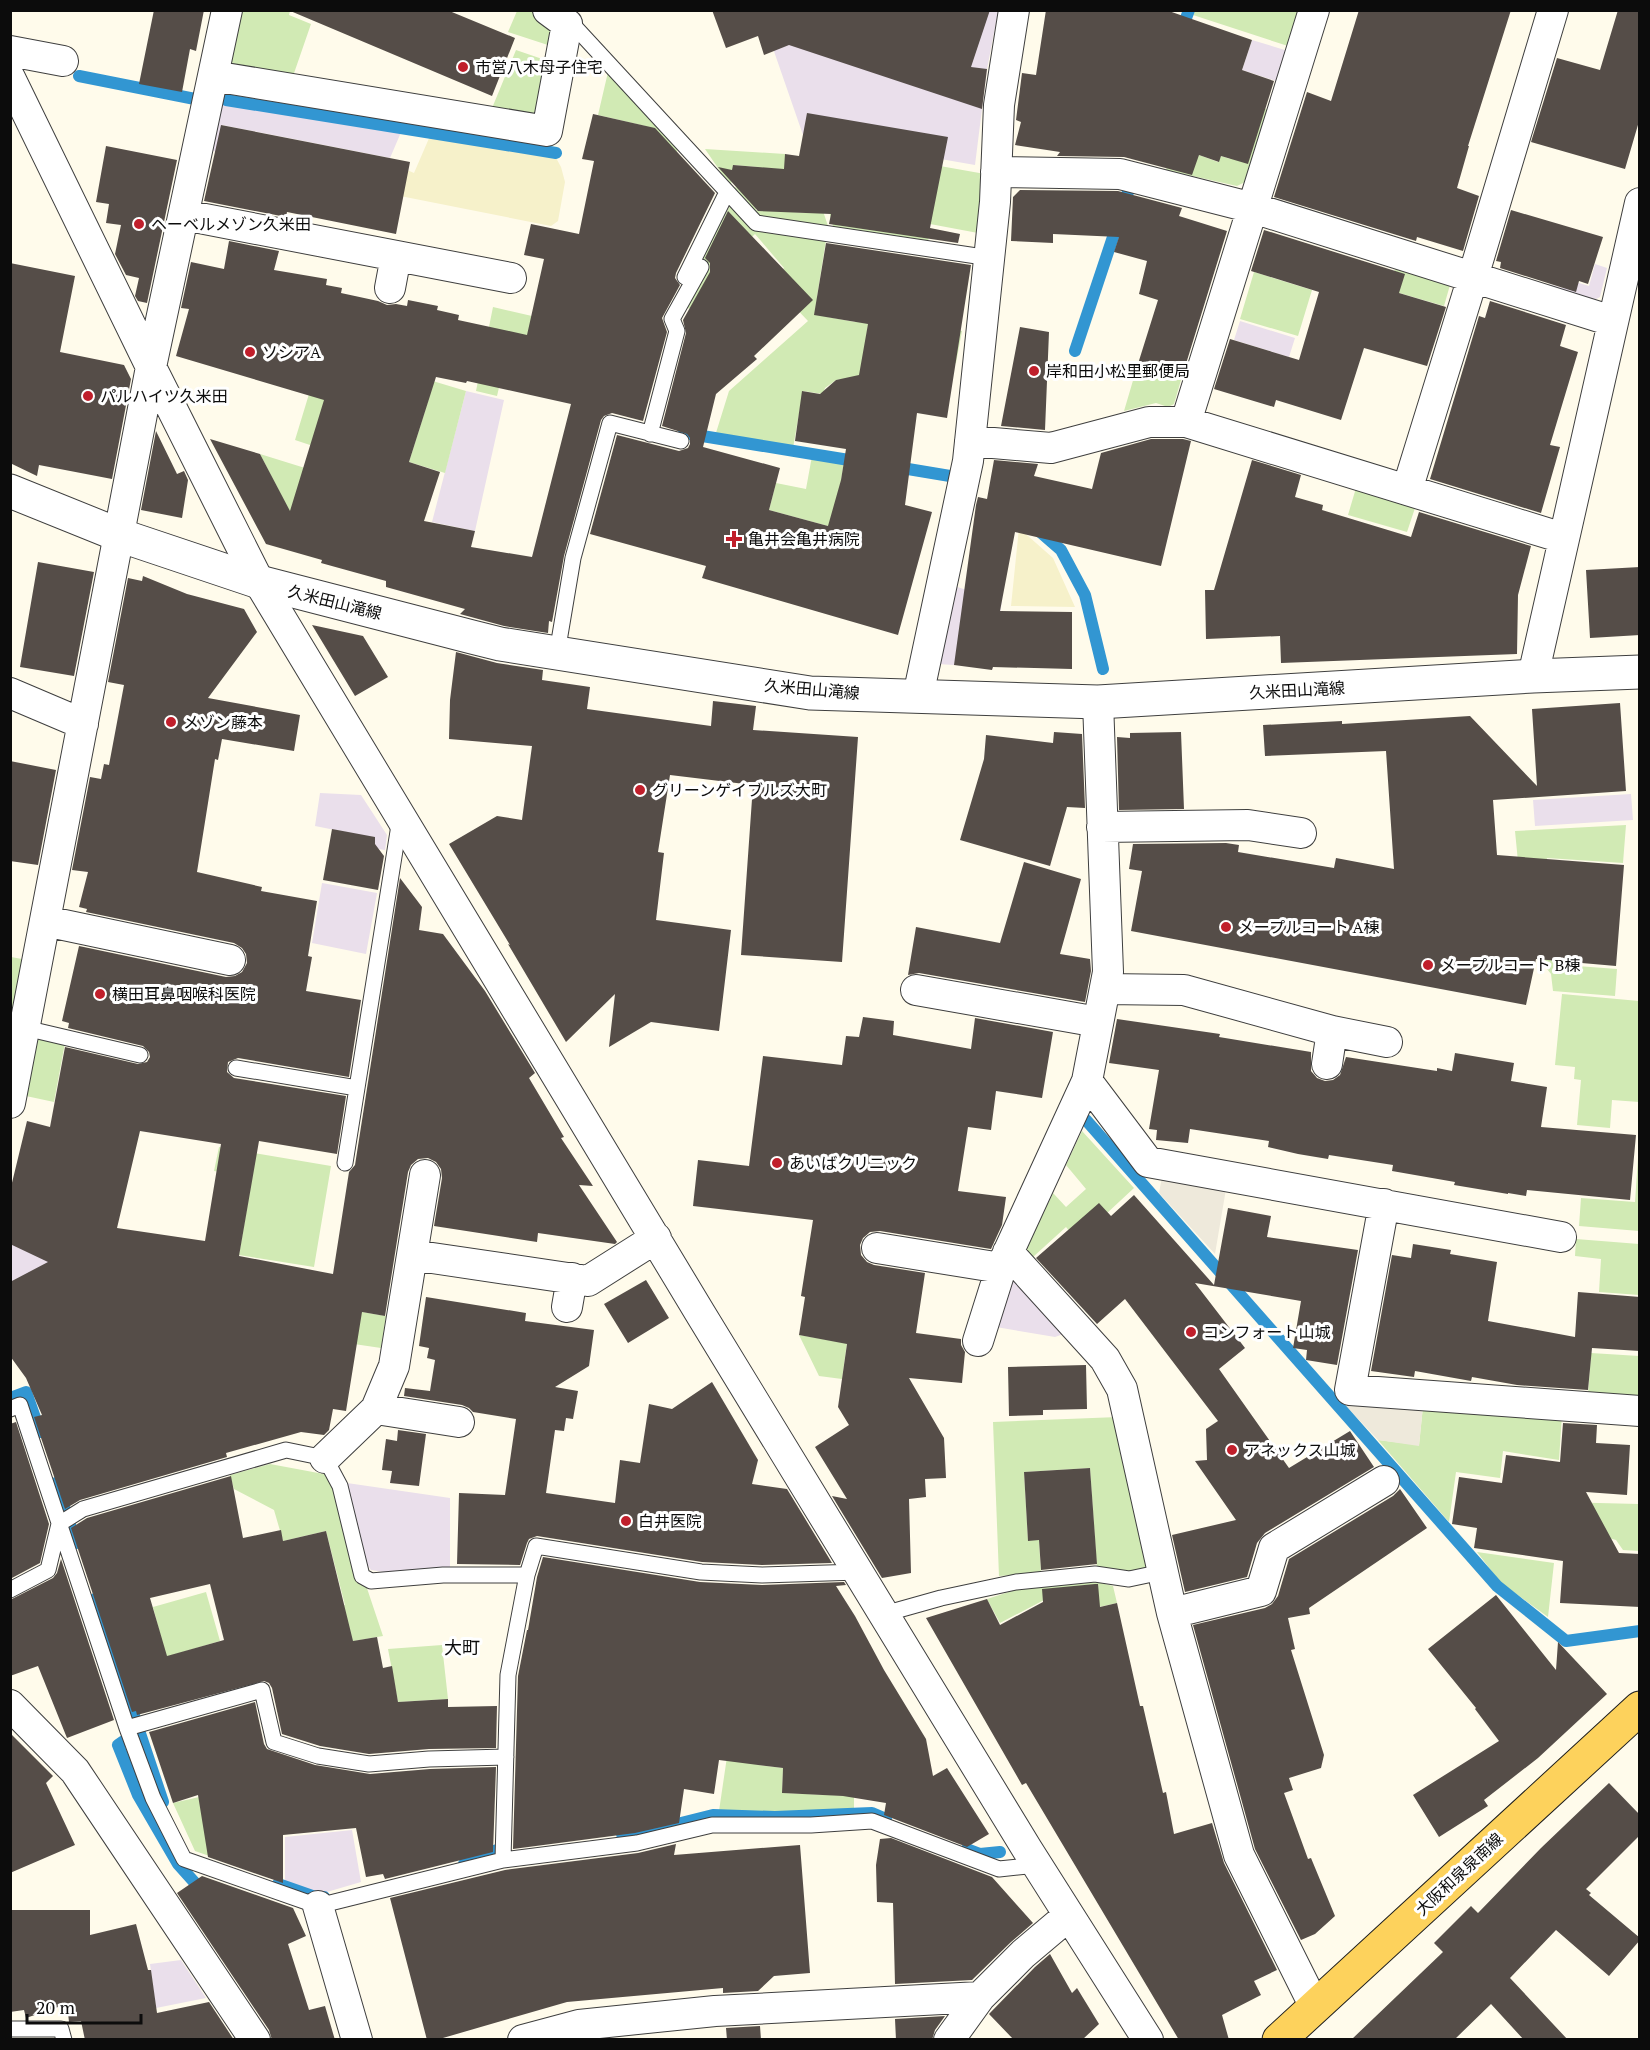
<svg xmlns="http://www.w3.org/2000/svg" width="1650" height="2050" font-family="'PT Serif','Noto Sans JP',serif">
  <style>
    .industrial { fill: #eadfeb }
    .farmland { fill: #f6f1ca }
    .green { fill: #d1eab4; fill-rule: evenodd }
    .plaza { fill: #eee9db }
    .lines { fill: none; stroke-linecap: round; stroke-linejoin: round }
    .stream { stroke: #3296d2; stroke-width: 12 }
    .building { fill: #554d48; fill-rule: evenodd }
    .service-casing { stroke: #3f3f3f; stroke-width: 17 }
    .minor-casing { stroke: #3f3f3f; stroke-width: 32 }
    .tertiary-casing { stroke: #3f3f3f; stroke-width: 35 }
    .primary-casing { stroke: #1d1d1d; stroke-width: 35 }
    .service { stroke: #fff; stroke-width: 15 }
    .minor { stroke: #fff; stroke-width: 30 }
    .tertiary { stroke: #fff; stroke-width: 33 }
    .primary { stroke: #fdd25c; stroke-width: 33 }
    .poi-dot { fill: #c01f2b; stroke: #fff; stroke-width: 2 }
    .labels { text-anchor: middle; dominant-baseline: central; stroke-width: 6; stroke-linejoin: round; paint-order: stroke }
    .poi-label { font-size: 16px; fill: #0c0c0c; stroke: #fff; text-anchor: start }
    .street-label { font-size: 16px; fill: #0c0c0c; stroke: #fff }
    .neighbourhood-label { font-size: 18px; fill: #0c0c0c; stroke: #fff }
  </style>
  <rect width="100%" height="100%" fill="#fffbeb"/>
  <path class="industrial" d="M993 10 998 12 987 69 975 165 803 135 760 11Z
    M1252 40 1288 51 1279 82 1242 70Z
    M225 101 402 130 390 158 222 125 216 152 208 149 219 106Z
    M1595 264 1607 268 1600 297 1590 302 1548 289 1549 284 1563 288 1566 279 1589 286Z
    M1240 321 1295 338 1289 357 1234 340Z
    M466 391 504 400 475 531 432 522Z
    M954 586 1002 601 999 621 954 665 937 664Z
    M320 793 361 795 387 835 385 850 354 845 355 834 315 826Z
    M1631 794 1633 820 1535 826 1533 800Z
    M322 883 377 893 366 954 312 943Z
    M10 1244 70 1262 11 1282Z
    M1014 1275 1066 1333 1055 1337 996 1327Z
    M347 1483 450 1498V1568L390 1573 371 1570 366 1563Z
    M352 1830 361 1882 320 1894 285 1882V1837Z
    M181 1960 206 1998 156 2008 150 1964Z"/>
  <path class="farmland" d="M430 136 555 156 561 167 565 182 558 221 551 226 385 193 391 163 414 173Z
    M1019 528 1053 558 1075 607 1011 606Z"/>
  <path class="green" d="M1195 10 1299 11 1288 46 1193 15Z
    M242 11H290L289 15 311 24 292 79 239 71 231 61Z
    M517 11H531L557 29 554 47 508 32Z
    M516 50 551 62 542 112 529 121 490 113Z
    M608 72 678 148 675 157 645 126 598 115Z
    M1192 83 1269 110 1247 181 1237 186 1166 170 1169 159 1199 155 1218 162 1221 156 1230 159Z
    M833 147 985 174 978 233 930 224 928 244 834 230 819 173Z
    M705 149 785 154 812 178 829 229 759 217 731 187ZM733 165 758 167 757 176 810 213 756 210 757 189 731 187Z
    M731 204 750 228 826 240 817 297 828 317 855 322 874 289 866 338 905 321 962 331 956 363 880 388 851 378 836 380 825 388 823 394 803 391 793 448 715 436 729 391 808 321 771 282 784 268 755 234 721 266 694 309 686 308 699 262Z
    M1396 265 1450 285 1444 306 1389 290Z
    M1254 272 1312 290 1298 336 1240 319Z
    M493 307 593 330 510 341 497 396 476 391Z
    M323 348 466 391 445 473 409 462 429 398 310 445 295 440Z
    M1137 367 1181 380 1174 404 1168 407 1156 403 1124 411Z
    M260 454 305 468 291 514Z
    M812 456 844 461 839 494 908 506 905 518 828 526 769 510 776 483 806 489Z
    M1356 488 1416 505 1407 532 1348 515Z
    M1626 825 1623 863 1547 858 1542 924 1579 957 1577 966 1617 969 1615 996 1553 991 1551 974 1531 949 1525 933 1515 831Z
    M11 957 22 959 11 1027Z
    M1562 994 1639 1001V1102L1612 1100 1610 1128 1577 1125 1581 1080 1574 1079 1575 1067 1555 1065Z
    M36 1038 65 1043 54 1102 26 1096Z
    M1082 1131 1134 1188 1077 1241 1066 1227 1033 1257 1026 1249 1053 1193 1066 1207 1086 1189 1066 1165Z
    M1639 1143V1231L1579 1226 1581 1198 1635 1202Z
    M219 1147 331 1166 314 1267 239 1255 252 1177 214 1171Z
    M1576 1239 1639 1244V1295L1599 1292 1601 1259 1575 1256Z
    M332 1307 386 1316 381 1348 327 1340Z
    M799 1335 847 1343 842 1379 819 1376Z
    M1591 1353 1639 1356V1399L1588 1395Z
    M1423 1406 1562 1415 1559 1460 1503 1451 1500 1478 1456 1472 1449 1522 1378 1440 1419 1445Z
    M1118 1417 1152 1567 1128 1573 1097 1569 1090 1468 1024 1472 1028 1540H1039L1041 1573 999 1576 993 1422Z
    M270 1464 329 1475 383 1636 325 1646 279 1616 345 1605 326 1531 283 1541 274 1510 234 1489 230 1475Z
    M1558 1502 1639 1504V1551L1623 1550 1616 1540 1601 1536Z
    M1477 1552 1554 1563 1548 1617 1500 1582Z
    M1097 1582 1113 1586 1117 1603 1063 1615 1046 1599 1000 1623 987 1599 1018 1589Z
    M206 1592 220 1641 166 1657 153 1607Z
    M442 1645 448 1699 398 1702 388 1649Z
    M728 1750 760 1755 759 1765 783 1768 782 1793 854 1796V1809L777 1812 719 1811Z
    M199 1797 244 1868 195 1851 173 1803Z"/>
  <path class="plaza" d="M1162 1177 1226 1189 1215 1254 1159 1193Z
    M1347 1400 1423 1406 1419 1446 1378 1440 1346 1406Z"/>
  <g class="lines">
    <path class="stream" d="M1181 32 1189 10
      M79 76 195 99
      M226 100 556 153
      M1075 351 1129 189
      M684 433 861 462
      M896 467 950 476
      M1038 530 1061 550 1085 595 1103 669
      M1086 1120 1497 1586 1566 1641 1640 1631
      M10 1398 26 1392 40 1432
      M56 1483 76 1543
      M95 1599 163 1802
      M137 1732 118 1745 138 1795 178 1864 204 1893
      M622 1834 649 1831 713 1815 775 1817 872 1813 886 1819
      M967 1849 980 1854 1000 1852
      M464 1864C477 1861 487 1853 500 1849
      M278 1884 318 1898 324 1897"/>
  </g>
  <path class="building" d="M154 10H204L196 51 190 49 182 92 139 84Z
    M288 10H447L515 38 492 96Z
    M712 10H990L971 67 987 69 982 109 789 45 764 55 758 36 726 48Z
    M1046 10H1166L1252 40 1242 70 1274 81 1248 164 1221 156 1219 162 1199 155 1192 175 1124 157 1057 156 1060 152 1015 145 1021 122 1016 120 1022 73 1036 75Z
    M1359 10H1511L1468 146H1469L1457 188 1479 196 1463 251 1417 237 1416 241 1274 197 1307 92 1331 101Z
    M1618 10H1640V118L1625 169 1531 142 1557 58 1600 70Z
    M807 113 948 137 930 228 960 234 958 243 829 224 831 214 758 211 718 167 732 170 733 165 784 169 785 154 799 156Z
    M593 114 655 128 715 193 676 273 675 278 680 285 662 318 667 332 643 421 612 413 604 416 601 420 564 556 552 622 549 621 548 633 504 626 460 614 465 609 386 587V581L321 563 322 560 266 544 210 439 260 454 290 511 324 400 176 356 189 309 181 308 191 262 224 269 229 241 279 251 274 270 327 279 326 285 342 288 341 293 378 301 387 305 396 304 407 306 408 300 438 306 437 310 459 315 458 320 527 335 544 259 524 255 531 224 579 234 594 161 582 159ZM436 377 466 383 467 381 571 404 532 557 471 547 475 531 424 521 440 472 409 462Z
    M221 125 410 162 396 234 287 212 286 217 204 201Z
    M106 146 177 160 147 303 138 301 135 296 139 278 126 275 115 254 121 225 106 223 109 204 96 202Z
    M1020 190 1118 191 1182 208 1179 216 1227 231 1181 380 1137 367 1158 300 1139 294 1147 261 1114 252 1119 237 1053 234V243L1011 241 1013 197Z
    M1511 210 1603 237 1588 284 1579 281 1576 292 1500 268 1501 262 1496 261Z
    M728 211 813 300 754 356 757 359 716 394 703 447 780 468 769 510 828 526 841 480 846 449 795 441 802 391 820 394 836 380 859 375 868 324 814 315 826 243 971 265 947 418 917 413 905 505 932 512 898 635 702 578 706 566 590 534 617 435 679 451 688 448 690 444V438L687 434 662 426 686 333 683 320 710 272V263L705 258Z
    M1264 230 1405 274 1399 293 1446 307 1427 366 1364 348 1341 420 1276 400 1274 407 1214 389 1230 339 1299 360 1319 292 1251 271Z
    M10 263 75 276 60 352 124 365 131 379 112 479 39 465 37 476 10 463Z
    M1490 301 1566 325 1560 346 1578 352 1550 445 1560 447 1541 513 1430 479 1479 316 1485 318Z
    M1020 327 1049 332 1045 430 1001 426Z
    M156 431 177 474 184 471 188 480 182 518 141 510Z
    M1151 439H1183L1191 441 1161 566 1015 532 1000 611 1072 612V669L993 667 992 670 954 665 976 505 978 497 987 499 994 460 1038 464 1034 476 1092 489 1101 453Z
    M1252 460 1301 475 1295 497 1323 505 1322 510 1411 537 1419 512 1531 546 1518 595 1517 654 1281 663 1280 636 1206 639 1205 590H1214Z
    M38 562 94 572 74 676 20 667Z
    M1640 567V635L1590 638 1586 570Z
    M143 576 187 594 244 609 257 632 208 698 300 715 294 751 222 739 218 760 215 759 197 872 262 887 261 891 317 901 308 956 312 957 306 991 361 1000 349 1077 238 1058 228 1062 227 1072 234 1078 346 1096 337 1154 259 1141 239 1256 333 1274 349 1172 355 1165 400 878 422 907 419 930 443 934 485 991 535 1073 529 1078 564 1137 561 1138 593 1186 579 1185 617 1242 615 1244 538 1233 537 1242 434 1226 442 1178 441 1169 436 1162 428 1158 418 1159 411 1165 408 1172 385 1316 362 1312 346 1411 333 1409 329 1430 324 1435 301 1432 226 1453 227 1457 80 1500 65 1509 34 1417 42 1415 26 1378 10 1356V1282L48 1262 10 1244V1191L27 1121 50 1127 65 1047 138 1064 147 1062 150 1057 149 1052 143 1046 68 1028 69 1023 62 1021 79 946 226 977 235 976 242 972 247 963 246 954 242 948 234 943 86 912 87 909 79 907 88 872 72 870 90 777 101 779 104 764 109 765 124 685 108 682 128 578 142 581ZM140 1131 221 1144 205 1241 117 1228Z
    M312 625 363 636 388 677 355 696Z
    M456 652 497 663 543 670 542 680 590 687 587 709 711 726 713 701 756 706 753 730 858 737 842 962 741 955 753 785 670 775 658 852 664 853 656 920 731 930 719 1031 651 1022 609 1047 615 994 566 1042 508 944 510 945 449 844 497 816 522 820 532 746 449 739 450 700Z
    M1620 703 1626 791 1493 800 1497 855 1624 865 1616 966 1536 959 1526 1005 1131 931 1142 871 1129 869 1133 844 1226 843 1239 845 1238 852 1334 868 1336 858 1394 869 1386 751 1265 756 1263 725 1342 721V724L1470 716 1537 786 1532 709Z
    M1054 732 1082 734 1085 808 1067 807 1050 866 960 840 984 759 986 735 1053 743Z
    M1181 732 1184 809 1119 810 1117 737 1130 738V733Z
    M10 761 56 770 38 865 10 861Z
    M332 829 375 837V844L384 856 378 890 323 880Z
    M1024 862 1081 879 1060 954 1090 959 1091 971 1085 1002 919 973 908 975 916 927 1000 943Z
    M863 1017 894 1021 893 1035 971 1049 975 1018 1053 1032 1042 1098 996 1091 991 1130 968 1127 958 1191 1006 1197 1002 1225 991 1249 880 1231 870 1232 863 1238 860 1245 861 1255 867 1262 874 1265 925 1273 916 1333 961 1339V1345L965 1352 962 1383 909 1378 944 1438 946 1478 925 1479 926 1497 909 1499 911 1573 882 1578 832 1496 847 1499 815 1447 849 1425 838 1407 847 1344 799 1335 805 1297 801 1296 813 1220 693 1206 698 1160 749 1166 763 1056 842 1065 846 1036 859 1037Z
    M1117 1019 1220 1034 1219 1037 1311 1052V1071L1317 1078 1325 1081 1333 1080 1340 1075 1346 1057 1437 1071V1068L1452 1071 1455 1053 1514 1063 1511 1081 1547 1087 1541 1127 1636 1135 1630 1200 1527 1190 1526 1196 1508 1193V1194L1454 1185 1455 1182 1392 1171 1393 1165 1329 1155 1328 1159 1298 1154 1268 1147 1269 1141 1190 1129 1188 1143 1156 1140 1157 1130 1149 1129 1159 1070 1109 1063Z
    M1134 1195 1214 1285 1228 1208 1271 1216 1267 1237 1358 1250 1337 1365 1306 1360 1307 1350 1293 1348 1301 1301 1195 1283 1245 1348 1219 1369 1289 1468 1350 1431 1374 1467 1265 1533 1257 1543 1247 1577 1185 1592 1172 1535 1236 1520 1195 1461 1207 1460 1206 1429 1218 1421 1125 1299 1097 1324 1036 1258 1099 1203 1111 1216Z
    M1413 1244 1451 1250 1450 1254 1497 1262 1488 1321 1575 1337 1578 1292 1640 1297V1351L1592 1348 1588 1390 1517 1385 1472 1377 1471 1381 1415 1371 1414 1377 1371 1371 1392 1255 1411 1258Z
    M646 1280 669 1318 628 1343 604 1304Z
    M426 1297 526 1313 525 1321 594 1330 589 1366 555 1387 578 1391 573 1419 566 1418 564 1431 555 1430 546 1493 615 1503 620 1460 640 1463 649 1404 672 1409 712 1382 758 1460 752 1484 787 1489 832 1563 762 1565 702 1562 537 1536 529 1539 527 1543 520 1565 457 1564 459 1493 505 1495 516 1419 473 1412 469 1408 462 1405 404 1396 405 1388 430 1391 435 1360 427 1358 429 1348 419 1346Z
    M1086 1365 1087 1409 1043 1410V1415L1009 1416 1008 1367Z
    M16 1422 49 1524 40 1563 10 1579V1424Z
    M1563 1423 1597 1425 1596 1443 1630 1445 1627 1495 1586 1492 1619 1553 1640 1554V1607L1560 1603 1563 1561 1474 1548 1477 1528 1452 1524 1459 1477 1502 1483 1506 1455 1560 1462Z
    M398 1430 426 1434 419 1486 390 1483 392 1471 382 1470 386 1439 397 1441Z
    M1090 1468 1097 1564 1041 1570 1039 1540 1028 1541 1024 1472Z
    M231 1476 243 1538 281 1530 283 1541 326 1531 353 1641 377 1637 383 1668 392 1666 398 1702 448 1699V1707L497 1706 496 1748 429 1749 369 1754 320 1746 282 1734 272 1688 269 1683 264 1681 137 1715 136 1711 132 1712 71 1528 87 1518ZM210 1584 224 1640 167 1656 150 1598Z
    M1400 1489 1427 1528 1309 1608 1310 1614 1288 1618 1295 1649 1291 1650 1324 1755 1321 1768 1289 1778 1293 1790 1284 1793 1308 1859 1311 1858 1335 1916 1315 1934 1301 1940 1255 1849 1193 1625 1265 1608 1272 1604 1278 1596 1289 1559 1393 1496Z
    M543 1557 700 1582 762 1585 844 1582 846 1585 836 1586 855 1616 884 1670 926 1739 933 1776 947 1768 989 1834 967 1847 884 1815 886 1803 843 1796 782 1793 783 1768 719 1760 714 1794 684 1789 679 1823 635 1833 513 1849 518 1676 527 1630H528L537 1577Z
    M61 1559 114 1720 67 1738 38 1666 10 1676V1600L53 1578 57 1573Z
    M1095 1584H1098L1100 1607 1117 1603 1140 1706H1143L1163 1793 1166 1792 1174 1834 1212 1823 1224 1863 1277 1970 1254 1981 1261 1995 1222 2015 1229 2040H1179L1026 1783 1022 1785 926 1618 987 1599 1000 1625 1043 1602 1042 1589Z
    M1496 1595 1556 1670 1558 1642 1607 1694 1538 1758 1484 1800 1488 1806 1439 1837 1413 1795 1499 1741 1475 1709 1476 1708 1428 1649Z
    M255 1702 264 1744 267 1749 315 1765 370 1774 430 1769 496 1767 493 1852 385 1879 383 1874 366 1877 356 1828 283 1835V1883L208 1857 198 1795 173 1803 149 1732Z
    M10 1733 53 1776 46 1783 75 1845 10 1873Z
    M1609 1783 1640 1815V1835L1586 1889 1591 1893 1589 1895 1640 1938V1940L1609 1976 1556 1930 1510 1978 1568 2040H1524L1491 2004 1454 2040H1351L1443 1952 1434 1943 1471 1906 1478 1913 1541 1848Z
    M891 1838 992 1877 1033 1923 1011 1942 972 1980 895 1984 893 1903 877 1902 876 1865 880 1839Z
    M676 1844 674 1855 800 1845 810 1973 774 1976 758 1991 723 1993V1988L567 2002 436 2040H427L390 1898 505 1870 638 1853Z
    M202 1876 293 1908 306 1936 288 1944 309 2010 325 2006 335 2040H272L269 2030 177 1893Z
    M10 1910H90V1935L136 1924 148 1970H151L157 2013 209 2002 234 2040H85L81 2021 69 2022 67 2004 26 2018 24 2010 10 2012Z
    M1050 1954 1072 1993 1077 1988 1099 2024 1082 2040H1014L989 2014 1035 1967Z
    M945 2016 935 2030 932 2040H896L895 2019Z
    M760 2026 761 2040H727L726 2028Z"/>
  <g class="lines">
    <defs>
      <path id="service" d="M567 24 575 27 756 223 990 258
        M685 277 727 192
        M650 434 677 331 672 319 701 267
        M557 653 573 558 610 423 681 441
        M25 1028 140 1055
        M236 1068 357 1088
        M345 1163 400 819
        M10 1409 20 1405 127 1728 153 1798 184 1859 318 1906 503 1860 637 1843 712 1825H811L872 1821 999 1869 1037 1865
        M10 1590 48 1570 59 1524 83 1509 286 1450 325 1458 340 1486 362 1576 371 1581 443 1575H527
        M884 1614 941 1598 1016 1582 1095 1574 1129 1579 1162 1572
        M127 1728 262 1690 274 1742 318 1756 369 1764 429 1759 506 1757
        M503 1860 508 1675 527 1575 536 1546 701 1572 762 1575 859 1572
        M10 2029H61L64 2040"/>
      <path id="minor" d="M10 51 63 61
        M213 76 547 131 567 24 548 10
        M10 78 151 367 259 582 700 1313 1027 1849 1148 2040
        M996 172 1120 174 1253 208 1612 321
        M184 215 511 278
        M390 288 396 256
        M1186 422 1314 10
        M970 441 1051 448 1149 422H1186L1563 538
        M1407 490 1473 277 1553 10
        M1533 676 1640 203
        M10 693 83 724
        M918 696 968 461 995 202 999 105 1014 10
        M1102 827 1248 825 1301 833
        M45 921 230 960
        M1105 989 1184 990 1332 1031 1387 1042
        M916 990 1098 1022
        M1327 1064 1332 1031
        M1087 1081 1148 1162 1561 1237
        M10 1103 151 367 227 10
        M1384 1204 1350 1390 1640 1411
        M877 1248 1001 1268 1087 1081 1108 972 1098 702
        M1008 1252 1105 1359 1122 1389 1172 1613 1239 1855 1315 2007
        M412 1255 588 1281 656 1238
        M567 1307 572 1278
        M978 1341 1001 1268
        M376 1409 459 1422
        M325 1458 376 1409 394 1366 425 1175
        M1172 1613 1261 1591 1274 1548 1384 1481
        M10 1705 75 1771 255 2040
        M318 1906 357 2040
        M523 2040 579 2025 715 2011 980 1997
        M949 2040 980 1997 1023 1954 1068 1916"/>
      <path id="tertiary" d="M10 491 119 535 259 582 472 637 500 644 810 693 1098 702 1533 676 1640 672"/>
      <path id="primary" d="M1279 2040 1640 1708"/>
    </defs>
    <use href="#service" class="service-casing"/>
    <use href="#minor" class="minor-casing"/>
    <use href="#tertiary" class="tertiary-casing"/>
    <use href="#primary" class="primary-casing"/>
    <use href="#service" class="service"/>
    <use href="#minor" class="minor"/>
    <use href="#tertiary" class="tertiary"/>
    <use href="#primary" class="primary"/>
  </g>
  <g class="poi-dot">
    <circle cx="463" cy="67" r="6"/>
    <circle cx="139" cy="224" r="6"/>
    <circle cx="250" cy="352" r="6"/>
    <circle cx="1034" cy="371" r="6"/>
    <circle cx="88" cy="396" r="6"/>
    <path d="M731 530h6v6h6v6h-6v6h-6v-6h-6v-6h6z"/>
    <circle cx="171" cy="722" r="6"/>
    <circle cx="640" cy="790" r="6"/>
    <circle cx="1226" cy="927" r="6"/>
    <circle cx="1428" cy="965" r="6"/>
    <circle cx="100" cy="994" r="6"/>
    <circle cx="777" cy="1163" r="6"/>
    <circle cx="1191" cy="1332" r="6"/>
    <circle cx="1232" cy="1450" r="6"/>
    <circle cx="626" cy="1521" r="6"/>
  </g>
  <g class="labels">
    <g class="poi-label">
      <text x="475" y="67">市営八木母子住宅</text>
      <text x="151" y="224">ヘーベルメゾン久米田</text>
      <text x="262" y="352">ソシアA</text>
      <text x="1046" y="371">岸和田小松里郵便局</text>
      <text x="100" y="396">パルハイツ久米田</text>
      <text x="748" y="539">亀井会亀井病院</text>
      <text x="183" y="722">メゾン藤本</text>
      <text x="652" y="790">グリーンゲイブルズ大町</text>
      <text x="1238" y="927">メープルコート A棟</text>
      <text x="1440" y="965">メープルコート B棟</text>
      <text x="112" y="994">横田耳鼻咽喉科医院</text>
      <text x="789" y="1163">あいばクリニック</text>
      <text x="1203" y="1332">コンフォート山城</text>
      <text x="1244" y="1450">アネックス山城</text>
      <text x="638" y="1521">白井医院</text>
    </g>
    <g class="street-label">
      <text transform="translate(335 602) rotate(14)">久米田山滝線</text>
      <text transform="translate(812 689) rotate(5)">久米田山滝線</text>
      <text transform="translate(1297 690) rotate(-3)">久米田山滝線</text>
      <text transform="translate(1459 1874) rotate(-43)">大阪和泉泉南線</text>
    </g>
    <g class="neighbourhood-label">
      <text x="462" y="1647">大町</text>
    </g>
  </g>
  <rect width="1650" height="2050" fill="none" stroke="#0c0c0c" stroke-width="24"/>
  <path d="M27 2014v9h114v-9" fill="none" stroke="#0c0c0c" stroke-width="3"/>
  <text x="36" y="2014" font-size="18" fill="#0c0c0c" stroke="#ffffff" stroke-width="4.5" paint-order="stroke">20 m</text>
</svg>
